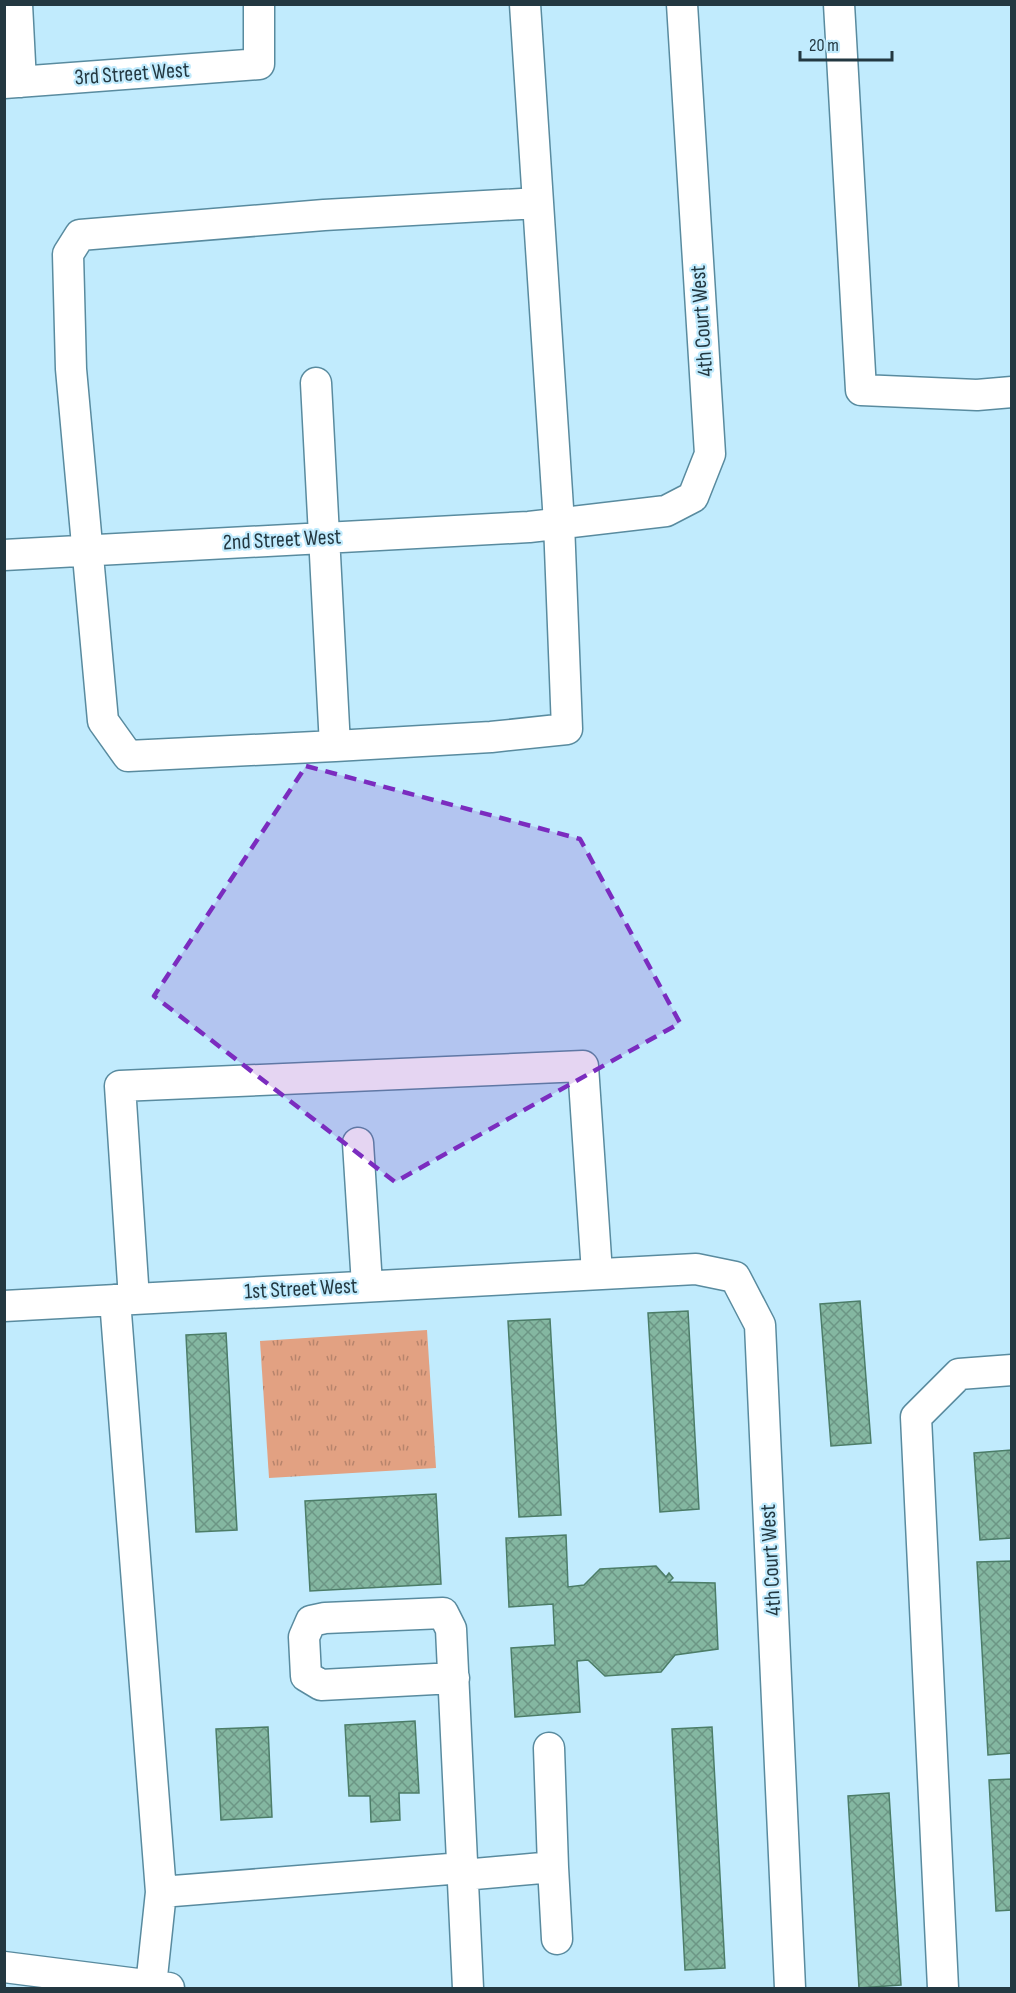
<svg xmlns="http://www.w3.org/2000/svg" width="1016" height="1993" font-family="'Sofia Sans Condensed',sans-serif">
  <style>
    .grass { fill: url(#grass-tufts) }
    .building { fill: url(#building-cross-hatch); stroke: #4c7d68; stroke-width: 1.5 }
    .lines { fill: none; stroke-linecap: round; stroke-linejoin: round }
    .minor-casing { stroke: #598b9f; stroke-width: 33 }
    .minor { stroke: #fff; stroke-width: 30 }
    .marked { fill: #7b2cbf; fill-opacity: 0.2; stroke: #7b2cbf; stroke-width: 4.5; stroke-dasharray: 12 8; stroke-linejoin: round }
    .labels { text-anchor: middle; dominant-baseline: central; stroke-width: 4.5; stroke-linejoin: round; paint-order: stroke }
    .street-label { font-size: 22px; fill: #233841; stroke: #c1ebfd }
  </style>
  <defs>
    <pattern id="grass-tufts" width="24" height="20" patternUnits="userSpaceOnUse" patternTransform="scale(1.5)"><rect width="24" height="20" fill="#e2a182"/><path d="M3 7l-1-3M5 7V3M7 7l1-3M15 17l-1-3M17 17v-4M19 17l1-3" fill="none" stroke="#b7846c"/></pattern>
    <pattern id="building-cross-hatch" width="8" height="8" patternUnits="userSpaceOnUse" patternTransform="scale(1.5)"><rect width="8" height="8" fill="#84b7a1"/><path d="M0 0l8 8M0 8l8-8" fill="none" stroke="#6c9685"/></pattern>
  </defs>
  <rect width="100%" height="100%" fill="#c1ebfd"/>
  <path class="grass" d="M427 1330 436 1468 269 1478 260 1341Z"/>
  <path class="building" d="M860 1301 871 1443 831 1446 820 1304Z
    M688 1311 699 1509 660 1512 648 1313Z
    M550 1319 561 1515 519 1517 508 1321Z
    M226 1333 237 1530 196 1532 186 1335Z
    M1011 1450 1012 1538 980 1540 974 1453Z
    M436 1494 441 1584 310 1591 305 1501Z
    M566 1535 568 1587 584 1585 600 1569 656 1566 666 1577 669 1573 673 1578 669 1582 715 1583 718 1649 675 1655 661 1672 605 1676 588 1660 577 1661 580 1712 515 1717 511 1648 555 1645 553 1604 509 1607 506 1538Z
    M1012 1561V1753L988 1755 977 1562Z
    M415 1721 419 1793H399L400 1820 371 1822 370 1796H349L345 1725Z
    M268 1727 272 1817 221 1820 216 1729Z
    M712 1727 725 1968 685 1970 672 1729Z
    M1012 1779V1910L996 1911 989 1780Z
    M889 1793 901 1985 859 1988 848 1796Z"/>
  <g class="lines">
    <defs>
      <path id="minor" d="M17 4 21 82
        M839 4 861 390 977 395 1012 392
        M4 83 259 64V4
        M316 383 335 746 491 737 567 729 559 523 525 4
        M4 555 529 527 666 511 693 497 710 454 682 4
        M335 746 128 756 103 721 71 369 68 254 80 235 324 215 538 203
        M358 1143 367 1285
        M134 1299 120 1086 583 1066 597 1273
        M115 1300 161 1892 151 1986
        M4 1306 696 1269 735 1277 760 1325 790 1988
        M454 1678 321 1685 306 1676 304 1637 311 1621 325 1618 443 1613 451 1629 468 1988
        M553 1867 557 1939
        M463 1875 553 1867 549 1748
        M161 1892 462 1868
        M4 1967 169 1988
        M943 1988 916 1417 959 1374 1012 1370"/>
    </defs>
    <use href="#minor" class="minor-casing"/>
    <use href="#minor" class="minor"/>
  </g>
  <path class="marked" d="M306 766 580 839 680 1023 395 1182 154 996Z"/>
  <g class="labels">
    <g class="street-label">
      <text transform="translate(132 74) rotate(-4)">3rd Street West</text>
      <text transform="translate(702 321) rotate(-94)">4th Court West</text>
      <text transform="translate(282 540) rotate(-3)">2nd Street West</text>
      <text transform="translate(301 1289) rotate(-3)">1st Street West</text>
      <text transform="translate(771 1560) rotate(-93)">4th Court West</text>
    </g>
  </g>
  <rect width="1016" height="1993" fill="none" stroke="#233841" stroke-width="12"/>
  <path d="M800 51v9h92v-9" fill="none" stroke="#233841" stroke-width="3"/>
  <text x="809" y="51" font-size="18" fill="#233841" stroke="#c1ebfd" stroke-width="4.5" paint-order="stroke">20 m</text>
</svg>
